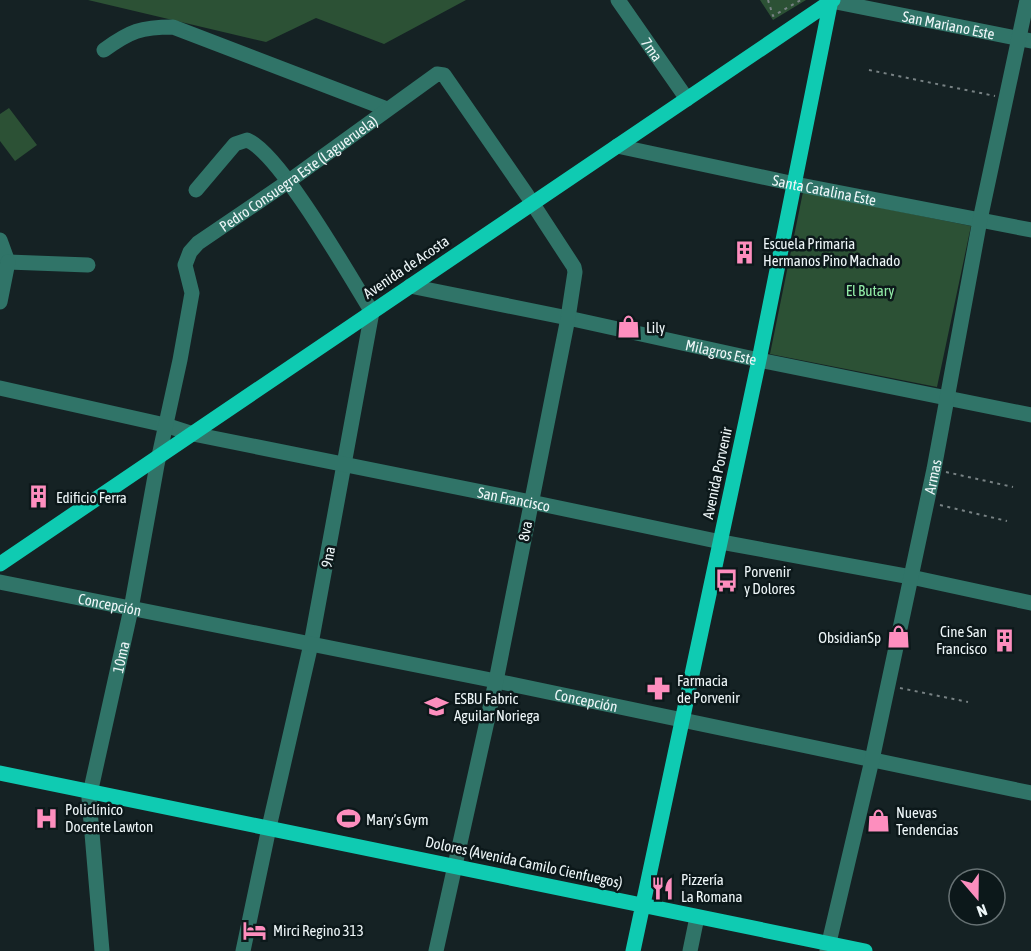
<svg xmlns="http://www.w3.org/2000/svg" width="1031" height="951" font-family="'Asap Condensed',sans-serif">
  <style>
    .green { fill: #2c5135 }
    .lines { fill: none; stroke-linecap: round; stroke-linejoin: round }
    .path { stroke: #788284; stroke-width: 2; stroke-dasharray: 3 4.5; stroke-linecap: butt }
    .minor { stroke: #307468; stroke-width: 15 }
    .major { stroke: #0fcbb2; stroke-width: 15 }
    .labels { text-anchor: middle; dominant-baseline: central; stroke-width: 5; stroke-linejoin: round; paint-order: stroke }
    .street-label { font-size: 15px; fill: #eef6f8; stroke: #0c181a }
    .poi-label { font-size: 15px; fill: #eef6f8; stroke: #0c181a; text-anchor: start }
    .park-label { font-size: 15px; fill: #92eca7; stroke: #0c181a }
  </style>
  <rect width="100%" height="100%" fill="#152224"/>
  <path class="green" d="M88 0H466L384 44 316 18 266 42Z
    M760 0H806L773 20Z
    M9 108 37 145 15 161 0 141V114Z
    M803 192 971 226 937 387 770 354Z"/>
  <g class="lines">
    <path class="path" d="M768 0 773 16 801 0
      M869 70 995 96
      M946 472 1013 487
      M940 505 1007 521
      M900 688 968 702"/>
    <g class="minor">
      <path id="s1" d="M618 0 687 99"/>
      <path id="s2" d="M831 1 1031 41"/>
      <path d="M104 50C130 31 141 27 173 27L387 109"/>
      <path id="s3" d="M617 146 795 184 1031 230"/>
      <path d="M196 190 235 144 247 140C280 153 350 277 372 312L311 644 270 823 243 951"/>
      <path d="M0 240 8 262"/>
      <path d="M8 262 88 265"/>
      <path id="s4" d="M410 286 568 318 759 360 1031 415"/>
      <path d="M0 302 8 262"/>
      <path id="s5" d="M0 388 165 425 193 434 531 502 721 542 911 577 1031 603"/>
      <path id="s6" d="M0 582 496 681 1031 793"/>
      <path id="s7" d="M102 951 89 798 131 609 157 465 180 360 192 293 185 265 190 252 198 243 289 181 437 74 444 75 527 195 574 267 575 272 568 318 496 681 436 951"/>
      <path d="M690 951 697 917"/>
      <path id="s8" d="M827 951 872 760 934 469 980 220 1027 0"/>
    </g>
    <path class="major" d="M0 564 833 0
      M0 773 865 951
      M633 951 759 360 831 0"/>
  </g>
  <defs>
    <symbol id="building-bare" viewBox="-9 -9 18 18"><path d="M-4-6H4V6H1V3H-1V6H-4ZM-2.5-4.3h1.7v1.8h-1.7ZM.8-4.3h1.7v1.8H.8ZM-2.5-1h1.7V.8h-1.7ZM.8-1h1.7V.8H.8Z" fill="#fd8ebe" stroke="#0c181a" stroke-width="2.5" paint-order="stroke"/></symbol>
    <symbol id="shop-bare" viewBox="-9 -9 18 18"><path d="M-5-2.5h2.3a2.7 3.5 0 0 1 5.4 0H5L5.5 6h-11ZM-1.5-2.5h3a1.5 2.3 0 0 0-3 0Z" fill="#fd8ebe" stroke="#0c181a" stroke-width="2.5" paint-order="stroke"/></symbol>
    <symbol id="bus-bare" viewBox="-9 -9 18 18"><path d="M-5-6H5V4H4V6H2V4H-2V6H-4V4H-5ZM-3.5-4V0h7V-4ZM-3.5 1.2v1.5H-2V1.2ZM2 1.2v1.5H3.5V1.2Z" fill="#fd8ebe" stroke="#0c181a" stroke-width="2.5" paint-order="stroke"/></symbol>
    <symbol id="pharmacy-bare" viewBox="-9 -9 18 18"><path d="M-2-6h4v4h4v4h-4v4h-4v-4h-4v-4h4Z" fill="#fd8ebe" stroke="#0c181a" stroke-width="2.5" paint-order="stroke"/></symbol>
    <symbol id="school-bare" viewBox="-9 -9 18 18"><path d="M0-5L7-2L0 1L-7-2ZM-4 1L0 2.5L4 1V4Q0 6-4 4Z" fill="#fd8ebe" stroke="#0c181a" stroke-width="2.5" paint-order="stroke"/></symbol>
    <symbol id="hospital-bare" viewBox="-9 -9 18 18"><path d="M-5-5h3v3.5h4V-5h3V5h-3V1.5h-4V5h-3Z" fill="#fd8ebe" stroke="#0c181a" stroke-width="2.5" paint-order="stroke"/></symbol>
    <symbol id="stadium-bare" viewBox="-9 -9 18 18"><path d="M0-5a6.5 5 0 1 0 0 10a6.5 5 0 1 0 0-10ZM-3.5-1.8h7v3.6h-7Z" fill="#fd8ebe" stroke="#0c181a" stroke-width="2.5" paint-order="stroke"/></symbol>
    <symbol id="restaurant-bare" viewBox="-9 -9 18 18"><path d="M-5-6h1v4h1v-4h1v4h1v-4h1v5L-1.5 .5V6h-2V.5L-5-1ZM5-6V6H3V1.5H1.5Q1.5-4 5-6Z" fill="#fd8ebe" stroke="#0c181a" stroke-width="2.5" paint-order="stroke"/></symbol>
    <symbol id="hotel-bare" viewBox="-9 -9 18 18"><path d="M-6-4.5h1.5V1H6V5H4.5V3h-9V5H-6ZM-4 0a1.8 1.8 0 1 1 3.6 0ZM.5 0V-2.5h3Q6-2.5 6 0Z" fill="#fd8ebe" stroke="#0c181a" stroke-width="2.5" paint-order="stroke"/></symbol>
  </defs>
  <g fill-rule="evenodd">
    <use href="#building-bare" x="728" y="236" width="33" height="33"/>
    <use href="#shop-bare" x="612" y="310" width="33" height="33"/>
    <use href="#building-bare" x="22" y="480" width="33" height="33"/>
    <use href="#bus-bare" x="710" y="564" width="33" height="33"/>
    <use href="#shop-bare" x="882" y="620" width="33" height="33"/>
    <use href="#building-bare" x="988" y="624" width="33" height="33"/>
    <use href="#pharmacy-bare" x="642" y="672" width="33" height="33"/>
    <use href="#school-bare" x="420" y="690" width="33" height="33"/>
    <use href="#hospital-bare" x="30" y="802" width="33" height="33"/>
    <use href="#stadium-bare" x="332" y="802" width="33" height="33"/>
    <use href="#shop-bare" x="862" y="804" width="33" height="33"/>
    <use href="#restaurant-bare" x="646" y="872" width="33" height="33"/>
    <use href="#hotel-bare" x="238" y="914" width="33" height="33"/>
  </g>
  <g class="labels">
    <g class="street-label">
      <text stroke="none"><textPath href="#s2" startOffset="120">San Mariano Este</textPath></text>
      <text stroke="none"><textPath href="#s1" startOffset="60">7ma</textPath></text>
      <text stroke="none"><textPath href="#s7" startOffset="846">Pedro Consuegra Este (Lagueruela)</textPath></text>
      <text stroke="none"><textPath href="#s3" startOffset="212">Santa Catalina Este</textPath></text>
      <text transform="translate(406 267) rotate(-34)">Avenida de Acosta</text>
      <text stroke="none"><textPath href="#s4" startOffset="318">Milagros Este</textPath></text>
      <text transform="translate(717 473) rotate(-78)">Avenida Porvenir</text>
      <text stroke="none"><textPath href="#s8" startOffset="486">Armas</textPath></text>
      <text stroke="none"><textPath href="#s5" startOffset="526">San Francisco</textPath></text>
      <text transform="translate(525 531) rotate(-79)">8va</text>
      <text transform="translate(328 557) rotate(-79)">9na</text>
      <text stroke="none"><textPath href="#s6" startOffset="112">Concepción</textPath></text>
      <text stroke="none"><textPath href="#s7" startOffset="298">10ma</textPath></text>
      <text stroke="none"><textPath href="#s6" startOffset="598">Concepción</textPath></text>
      <text transform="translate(524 862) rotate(12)">Dolores (Avenida Camilo Cienfuegos)</text>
    </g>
    <g class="poi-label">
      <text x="763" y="243">Escuela Primaria<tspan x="763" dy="17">Hermanos Pino Machado</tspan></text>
      <text x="646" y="327">Lily</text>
      <text x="56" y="497">Edificio Ferra</text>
      <text x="744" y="571">Porvenir<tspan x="744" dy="17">y Dolores</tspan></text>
      <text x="987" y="631" text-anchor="end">Cine San<tspan x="987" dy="17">Francisco</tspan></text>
      <text x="881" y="637" text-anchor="end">ObsidianSp</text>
      <text x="677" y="680">Farmacia<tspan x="677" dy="17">de Porvenir</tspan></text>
      <text x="454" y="698">ESBU Fabric<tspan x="454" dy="17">Aguilar Noriega</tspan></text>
      <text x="65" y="809">Policlínico<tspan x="65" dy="17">Docente Lawton</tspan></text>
      <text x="896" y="812">Nuevas<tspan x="896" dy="17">Tendencias</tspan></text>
      <text x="366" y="819">Mary’s Gym</text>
      <text x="681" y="879">Pizzería<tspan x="681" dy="17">La Romana</tspan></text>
      <text x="273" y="930">Mirci Regino 313</text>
    </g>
    <g class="park-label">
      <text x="870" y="290">El Butary</text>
    </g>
  </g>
  <g transform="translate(977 897) rotate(160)"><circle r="28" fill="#0c181a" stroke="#667173" stroke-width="1.5"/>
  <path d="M0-4.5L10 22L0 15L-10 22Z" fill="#fd8ebe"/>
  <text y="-9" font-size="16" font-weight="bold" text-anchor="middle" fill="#eef6f8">N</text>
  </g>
</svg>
